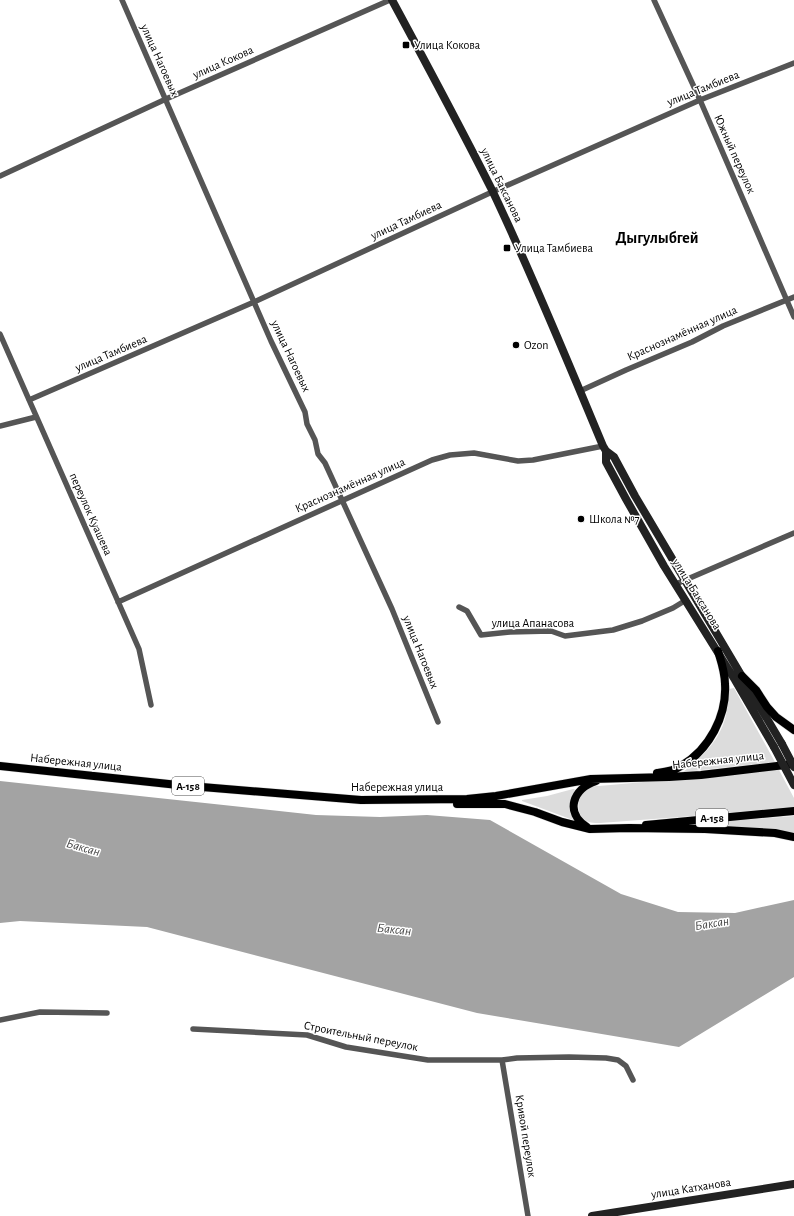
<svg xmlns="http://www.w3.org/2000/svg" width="794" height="1216" font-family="'Alegreya Sans',sans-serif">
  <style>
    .green { fill: #dcdcdc }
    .water { fill: #a3a3a3 }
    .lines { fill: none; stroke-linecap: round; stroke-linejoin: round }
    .primary-casing { stroke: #dbdbdb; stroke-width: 9 }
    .street { stroke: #555; stroke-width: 5.5 }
    .secondary { stroke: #222; stroke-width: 8 }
    .primary { stroke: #000; stroke-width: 8 }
    .secondary-bridge { stroke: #222; stroke-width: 8 }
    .poi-dot { fill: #000; stroke: #fff; stroke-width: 1.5 }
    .labels { text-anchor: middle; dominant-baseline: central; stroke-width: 3; stroke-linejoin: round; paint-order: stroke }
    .shield { fill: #fff; stroke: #4c4c4c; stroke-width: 1 }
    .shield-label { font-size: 11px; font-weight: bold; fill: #000 }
    .poi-label { font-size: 12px; fill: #000; stroke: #fff; text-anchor: start }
    .street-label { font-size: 12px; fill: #000; stroke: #fff }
    .water-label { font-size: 13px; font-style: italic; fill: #444; stroke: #fff }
    .district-label { font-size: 16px; font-weight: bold; fill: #000; stroke: #fff }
  </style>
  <rect width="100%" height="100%" fill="#fff"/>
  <path class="green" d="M734 688 775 762 683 772C700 759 719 741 725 719 728 709 728 699 729 689Z
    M779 770 794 798V807L680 817 600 823C594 823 587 823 583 818 574 809 579 792 589 787 592 786 596 786 599 786Z
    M573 789H574L575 790 570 802 573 820 522 801V800L547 796Z
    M794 816V834L679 825Z"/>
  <path class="water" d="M0 781 316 815 380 817 427 815 490 820 621 894 678 912 735 913 794 900V977L679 1047 477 1013 147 927 20 921 0 923Z"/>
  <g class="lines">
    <defs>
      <path id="primary" d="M742 676 756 690 767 707 776 717 794 730
        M0 766 178 785 361 800 467 799 496 796 591 779 669 777 701 775 794 764
        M657 773C665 772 674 771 681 766 709 750 727 716 725 684 725 672 721 661 718 651
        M457 804H505L535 812 562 822 590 829 629 828 705 829 775 833 794 837
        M646 825 794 811
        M587 827C564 812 573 789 596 781"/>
    </defs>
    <use href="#primary" class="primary-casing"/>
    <path class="street" d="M122 0 271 341 305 412 307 424 315 440 318 454 325 463 392 609 438 722
      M654 0 700 100 794 317
      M0 176 166 99 390 0
      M0 334 139 649 151 705
      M580 391 626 370 692 342 723 326 794 297
      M29 400 254 302 492 192 700 100 794 63
      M0 426 36 417
      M676 584 794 533
      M118 602 432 460 450 455 474 453 518 461 533 460 603 446
      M459 607 467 611 481 635 510 632 551 631 565 636 613 630 642 621 673 608 686 600
      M0 1020 40 1012 107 1013
      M193 1029 307 1035 346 1047 428 1060H502L517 1058 569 1057 606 1058 618 1060 626 1066 633 1080
      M502 1060 528 1216"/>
    <path class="secondary" d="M392 0C426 63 460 126 492 190 532 274 567 360 603 446L606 451 614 457 635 496 782 744
      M606 451V462L626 499 664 566 735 680 774 747
      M592 1216 794 1184"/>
    <use href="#primary" class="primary"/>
    <path class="secondary-bridge" d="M782 744 794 767
      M774 747 794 785"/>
  </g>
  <g class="poi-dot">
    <rect x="402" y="41" width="8" height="8" rx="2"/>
    <rect x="503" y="244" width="8" height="8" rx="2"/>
    <circle cx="516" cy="345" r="4"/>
    <circle cx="581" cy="519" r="4"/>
  </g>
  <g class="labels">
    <g class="shield">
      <rect x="172" y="777" width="32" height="18" rx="3"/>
      <rect x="696" y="809" width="32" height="18" rx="3"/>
    </g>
    <g class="shield-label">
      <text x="188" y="786">А-158</text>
      <text x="712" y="818">А-158</text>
    </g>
    <g class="poi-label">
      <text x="414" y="45">Улица Кокова</text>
      <text x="515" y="248">Улица Тамбиева</text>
      <text x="524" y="345">Ozon</text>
      <text x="589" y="519">Школа №7</text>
    </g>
    <g class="street-label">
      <text transform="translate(160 60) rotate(66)">улица Нагоевых</text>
      <text transform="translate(223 62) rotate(-24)">улица Кокова</text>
      <text transform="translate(703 88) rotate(-22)">улица Тамбиева</text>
      <text transform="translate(735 154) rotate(66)">Южный переулок</text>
      <text transform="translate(502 185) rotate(64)">улица Баксанова</text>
      <text transform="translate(406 220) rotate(-25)">улица Тамбиева</text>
      <text transform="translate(682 333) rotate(-24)">Краснознамённая улица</text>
      <text transform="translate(111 353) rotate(-23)">улица Тамбиева</text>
      <text transform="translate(291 356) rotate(65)">улица Нагоевых</text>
      <text transform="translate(350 485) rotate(-24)">Краснознамённая улица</text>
      <text transform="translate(91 514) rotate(66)">переулок Куашева</text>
      <text transform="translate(697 594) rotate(58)">улица Баксанова</text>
      <text x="533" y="623">улица Апанасова</text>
      <text transform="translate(421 652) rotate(68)">улица Нагоевых</text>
      <text transform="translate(718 760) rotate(-6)">Набережная улица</text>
      <text transform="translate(76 762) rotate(6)">Набережная улица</text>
      <text x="397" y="787">Набережная улица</text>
      <text transform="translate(361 1036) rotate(11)">Строительный переулок</text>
      <text transform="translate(526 1136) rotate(81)">Кривой переулок</text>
      <text transform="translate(691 1188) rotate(-9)">улица Катханова</text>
    </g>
    <g class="water-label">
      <text transform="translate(83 848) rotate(16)">Баксан</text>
      <text transform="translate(712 924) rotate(-9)">Баксан</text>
      <text transform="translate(394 930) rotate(6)">Баксан</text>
    </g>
    <g class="district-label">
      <text x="657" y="238">Дыгулыбгей</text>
    </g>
  </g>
</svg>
